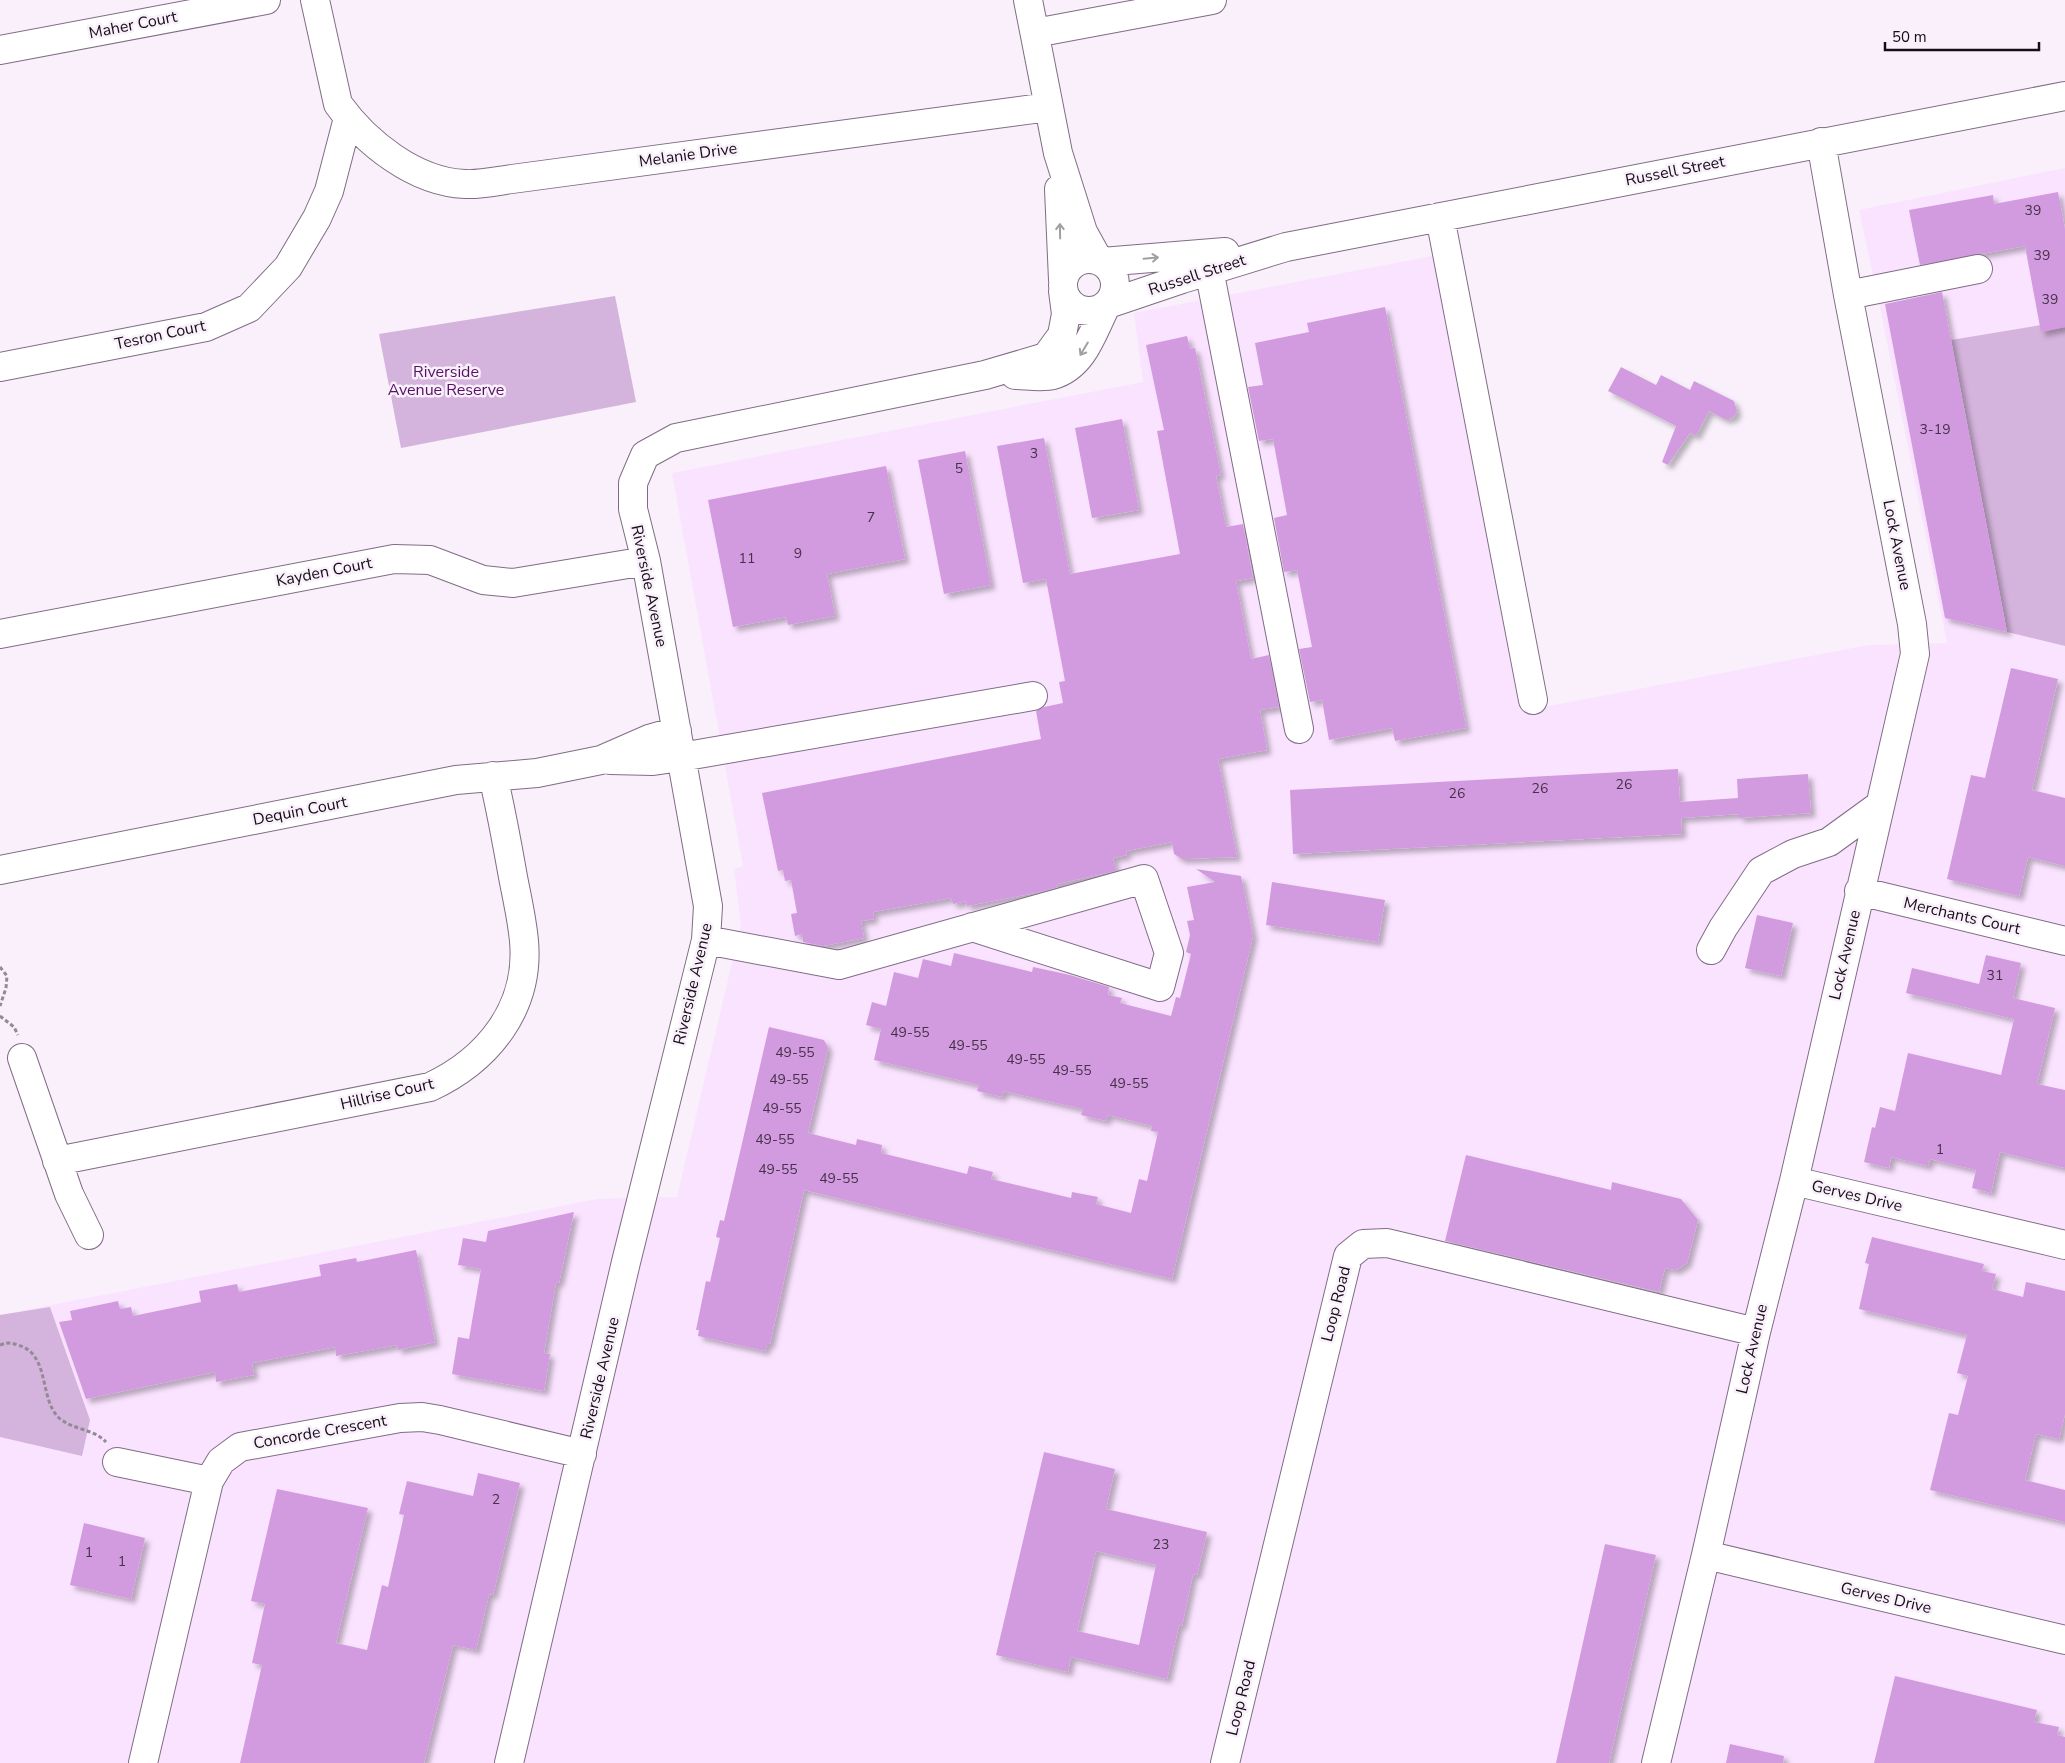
<svg xmlns="http://www.w3.org/2000/svg" width="2065" height="1763" font-family="'Nunito Sans',sans-serif">
  <style>
    .built { fill: #fae3ff }
    .green { fill: #d4b3dc }
    .building { fill: #d39bdf; fill-rule: evenodd; filter: url(#shadow) }
    .lines { fill: none; stroke-linecap: round; stroke-linejoin: round }
    .minor-casing { stroke: #816c85; stroke-width: 30 }
    .path { stroke: #928a94; stroke-width: 3; stroke-dasharray: 4 2.5; stroke-linecap: butt }
    .minor { stroke: #fff; stroke-width: 28 }
    .oneway { stroke: #a29fa2 }
    .labels { text-anchor: middle; dominant-baseline: central; stroke-width: 5; stroke-linejoin: round; paint-order: stroke }
    .number-label { font-size: 14px; fill: #453149 }
    .street-label { font-size: 16px; fill: #160e17; stroke: #f9f0fb }
    .park-label { font-size: 16px; fill: #551063; stroke: #f9f0fb }
  </style>
  <defs>
    <filter id="shadow"><feDropShadow dx="4.5" dy="4.5" stdDeviation="2.5" flood-color="#0004"/></filter>
  </defs>
  <rect width="100%" height="100%" fill="#f9f0fb"/>
  <path class="built" d="M2065 168V321L1952 340 2007 632 2065 646V1763H0V1315L597 1199 677 1197 741 924 734 869 743 866 672 473 1143 382 1134 313 1458 251 1544 707 1869 645 1947 643 1879 303 1859 210Z"/>
  <path class="green" d="M615 296 636 402 401 448 379 334Z
    M2065 321V646L2007 632 1951 340Z
    M50 1307 90 1420 82 1456 0 1437V1315Z"/>
  <path class="building" d="M2058 192 2065 229V327L2041 332 2025 246 1920 265 1909 210 1993 195 1994 204Z
    M1942 292 1951 340 2007 632 1945 618 1885 304Z
    M1385 307 1466 728 1395 741 1392 728 1329 740 1322 700 1310 702 1299 649 1312 647 1297 570 1284 572 1274 518 1287 515 1273 439 1259 441 1248 387 1263 385 1255 343 1309 332 1307 323Z
    M1187 336 1190 349 1195 348 1221 475 1216 476 1226 527 1243 524 1253 578 1236 581 1251 659 1269 655 1279 707 1260 710 1267 750 1218 759 1237 857 1182 859 1174 854 1172 842 1126 851 1127 855 1113 858 1116 871 1057 884 1058 887 1040 892 967 906 966 901 953 904 951 898 873 912 874 919 861 921 864 938 823 946 803 942 802 934 795 936 791 914 797 913 791 880 785 881 783 870 778 871 762 793 1041 739 1036 711 1044 707 1063 703 1059 682 1065 681 1046 579 1023 583 997 446 1044 438 1070 574 1180 554 1157 431 1164 430 1146 345Z
    M1621 367 1656 385 1661 375 1690 390 1694 381 1734 401 1737 411 1734 417 1729 419H1724L1709 411 1696 436 1690 433 1668 465 1662 462 1676 426 1608 391Z
    M1122 419 1139 510 1092 518 1075 428Z
    M965 451 991 585 944 594 918 460Z
    M886 466 905 559 827 574 835 616 788 625 786 617 733 627 708 500Z
    M2011 668 2058 679 2032 790 2065 798V866L2028 857 2019 896 1947 879 1971 775 1985 778Z
    M1678 769 1680 802 1738 798 1737 779 1808 774 1811 813 1739 818V814L1681 818 1682 834 1293 854 1290 790Z
    M1196 869 1241 876 1253 936 1172 1279 804 1190 770 1344H767L765 1351 698 1336 699 1330H696L706 1281 710 1282 720 1238 716 1237 720 1220 724 1221 769 1027 824 1040 828 1048 808 1133 856 1145 857 1139 882 1145 881 1153 967 1174 969 1166 993 1172 991 1179 1071 1198 1072 1192 1098 1197 1096 1204 1131 1213 1139 1179 1147 1181 1158 1132 1151 1131 1152 1126 1108 1115 1106 1121 1081 1115 1083 1109 1004 1091 1002 1097 977 1091 979 1085 874 1060 881 1029 866 1025 872 1002 886 1006 894 972 918 978 923 959 951 966 954 953 1032 972 1033 967 1070 975 1109 987 1108 995 1122 998 1120 1003 1171 1016 1176 997 1180 998 1191 954 1186 952 1190 935 1187 921 1194 920 1187 887 1215 882Z
    M1272 882 1385 900 1378 942 1266 925Z
    M1757 915 1793 923 1781 976 1745 968Z
    M1986 955 2021 963 2013 998 2055 1008 2037 1084 2065 1090V1168L2000 1152 1991 1193 1972 1188 1976 1170 1930 1159 1928 1166 1891 1157 1889 1168 1864 1162 1872 1127 1875 1128 1880 1107 1895 1111 1908 1053 2001 1075 2014 1019 1906 993 1912 968 1979 984Z
    M1466 1155 1611 1190 1612 1182 1681 1199 1698 1220 1687 1263 1676 1270 1665 1268 1659 1292 1445 1241Z
    M574 1212 559 1283 556 1282 544 1353 550 1354 544 1391 452 1374 458 1337 469 1339 481 1269 458 1265 463 1238 486 1242 488 1231Z
    M1872 1237 1984 1264 1982 1271 1996 1274 1992 1289 2023 1297 2026 1282 2065 1291V1414L2059 1439 2036 1434 2025 1480 2065 1490V1522L1930 1490 1949 1413 1958 1415 1968 1376 1957 1373 1967 1335 1859 1309 1869 1264 1865 1263Z
    M416 1250 435 1342 398 1350 397 1345 336 1356 335 1347 252 1363 254 1375 216 1382 215 1372 86 1399 59 1322 72 1320 70 1311 118 1301 120 1309 131 1307 133 1316 201 1302 199 1291 237 1284 239 1292 321 1276 319 1265 356 1258 357 1262Z
    M1044 1452 1115 1469 1106 1509 1207 1532 1197 1575 1193 1574 1182 1626 1179 1625 1167 1679 1071 1657 1068 1672 996 1655ZM1096 1551 1156 1565 1139 1645 1077 1631Z
    M478 1473 520 1483 493 1595 489 1594 476 1650 453 1645 424 1763H240L262 1665 252 1663 265 1604 251 1601 277 1489 368 1508 336 1643 367 1650 382 1585 388 1587 404 1515 399 1514 407 1481 473 1496Z
    M84 1523 145 1538 131 1599 70 1585Z
    M1605 1544 1656 1555 1609 1763H1556Z
    M1895 1676 2037 1710 2034 1722 2059 1727 2057 1735 2065 1737V1763H1874Z
    M1730 1744 1784 1756 1783 1763H1726Z"/>
  <g class="lines">
    <defs>
      <path id="minor" d="M315 0 338 104C366 143 415 182 465 184 480 185 497 181 512 179L1049 107
        M1028 0 1058 153 1083 232 1099 261
        M1035 33 1212 0
        M0 50 266 0
        M1059 189 1063 280
        M1440 217 1533 700
        M1206 254 1299 729
        M1063 285a26 26 0 1 1 52 0a26 26 0 1 1-52 0Z
        M1102 262 1225 252
        M1848 295 1978 269
        M1108 304 1182 279 1286 247 2065 96
        M0 367 206 327 249 308 288 267 317 218 329 191 348 118
        M1015 375C1026 375 1042 378 1053 375 1084 366 1093 331 1106 306
        M0 634 394 559 430 560 483 580 513 583 646 561
        M610 760 653 761 681 757 1033 696
        M0 870 456 780 537 773 601 760 649 739 677 731
        M1859 891 2065 941
        M706 940 839 965 1144 879 1169 953 1160 987 972 927
        M1711 950 1723 928 1761 871 1793 854 1829 842 1880 805
        M22 1058 69 1194 89 1235
        M57 1161 430 1087C488 1060 530 1008 524 941 522 919 517 898 513 877 507 843 501 810 493 776
        M1794 1181 2065 1245
        M117 1462 209 1481
        M1706 1555 2065 1640
        M143 1763 209 1481 221 1461 240 1447 400 1418 422 1417 440 1420 582 1454
        M509 1763 626 1262 706 940 708 906 646 561 633 509V483L645 455 676 438 985 375 1046 357 1062 335 1066 314 1063 291
        M1225 1763 1348 1256 1363 1244 1387 1243 1756 1332
        M1656 1763 1706 1555 1756 1332 1794 1181 1915 654 1912 624 1848 295 1821 142"/>
    </defs>
    <use href="#minor" class="minor-casing"/>
    <path class="path" d="M0 967 7 976 6 988 0 1006
      M0 1016 14 1027 18 1035
      M0 1345C8 1342 11 1343 18 1345 50 1354 39 1397 58 1417 71 1430 93 1428 106 1442"/>
    <use href="#minor" class="minor"/>
  </g>
  <defs><path id="oneway-shaft" d="M-6 0H5M1.5-3L5.5 0L1.5 3" fill="none" stroke-width="1.6" stroke-linecap="round" stroke-linejoin="round" transform="scale(1.25)"/></defs>
  <g class="oneway">
    <use href="#oneway-shaft" transform="translate(1060 231) rotate(-91)"/>
    <use href="#oneway-shaft" transform="translate(1151 258) rotate(-5)"/>
    <use href="#oneway-shaft" transform="translate(1084 349) rotate(121)"/>
  </g>
  <g class="labels">
    <g class="number-label">
      <text x="2033" y="210">39</text>
      <text x="2042" y="255">39</text>
      <text x="2050" y="299">39</text>
      <text x="1935" y="429">3-19</text>
      <text x="1034" y="453">3</text>
      <text x="959" y="468">5</text>
      <text x="871" y="517">7</text>
      <text x="798" y="553">9</text>
      <text x="747" y="558">11</text>
      <text x="1624" y="784">26</text>
      <text x="1540" y="788">26</text>
      <text x="1457" y="793">26</text>
      <text x="1995" y="975">31</text>
      <text x="910" y="1032">49-55</text>
      <text x="968" y="1045">49-55</text>
      <text x="795" y="1052">49-55</text>
      <text x="1026" y="1059">49-55</text>
      <text x="1072" y="1070">49-55</text>
      <text x="789" y="1079">49-55</text>
      <text x="1129" y="1083">49-55</text>
      <text x="782" y="1108">49-55</text>
      <text x="775" y="1139">49-55</text>
      <text x="1940" y="1149">1</text>
      <text x="778" y="1169">49-55</text>
      <text x="839" y="1178">49-55</text>
      <text x="496" y="1499">2</text>
      <text x="1161" y="1544">23</text>
      <text x="89" y="1552">1</text>
      <text x="122" y="1561">1</text>
    </g>
    <g class="street-label">
      <text transform="translate(133 25) rotate(-11)">Maher Court</text>
      <text transform="translate(688 155) rotate(-8)">Melanie Drive</text>
      <text transform="translate(1675 171) rotate(-11)">Russell Street</text>
      <text transform="translate(1197 275) rotate(-18)">Russell Street</text>
      <text transform="translate(160 335) rotate(-12)">Tesron Court</text>
      <text transform="translate(1897 545) rotate(79)">Lock Avenue</text>
      <text transform="translate(324 572) rotate(-11)">Kayden Court</text>
      <text transform="translate(649 586) rotate(78)">Riverside Avenue</text>
      <text transform="translate(300 811) rotate(-11)">Dequin Court</text>
      <text transform="translate(1962 916) rotate(13)">Merchants Court</text>
      <text transform="translate(1845 955) rotate(-77)">Lock Avenue</text>
      <text transform="translate(693 984) rotate(-77)">Riverside Avenue</text>
      <text transform="translate(387 1094) rotate(-13)">Hillrise Court</text>
      <text transform="translate(1857 1196) rotate(13)">Gerves Drive</text>
      <text transform="translate(1336 1304) rotate(-76)">Loop Road</text>
      <text transform="translate(1752 1349) rotate(-77)">Lock Avenue</text>
      <text transform="translate(600 1378) rotate(-77)">Riverside Avenue</text>
      <text transform="translate(320 1432) rotate(-10)">Concorde Crescent</text>
      <text transform="translate(1886 1598) rotate(13)">Gerves Drive</text>
      <text transform="translate(1241 1698) rotate(-76)">Loop Road</text>
    </g>
    <g class="park-label">
      <text x="446" y="372">Riverside<tspan x="446" dy="18">Avenue Reserve</tspan></text>
    </g>
  </g>
  <path d="M1885 42v8h154v-8" fill="none" stroke="#160e17" stroke-width="2.5"/>
  <text x="1892" y="42" font-size="15" fill="#160e17" stroke="#f9f0fb" stroke-width="4" paint-order="stroke">50 m</text>
</svg>
